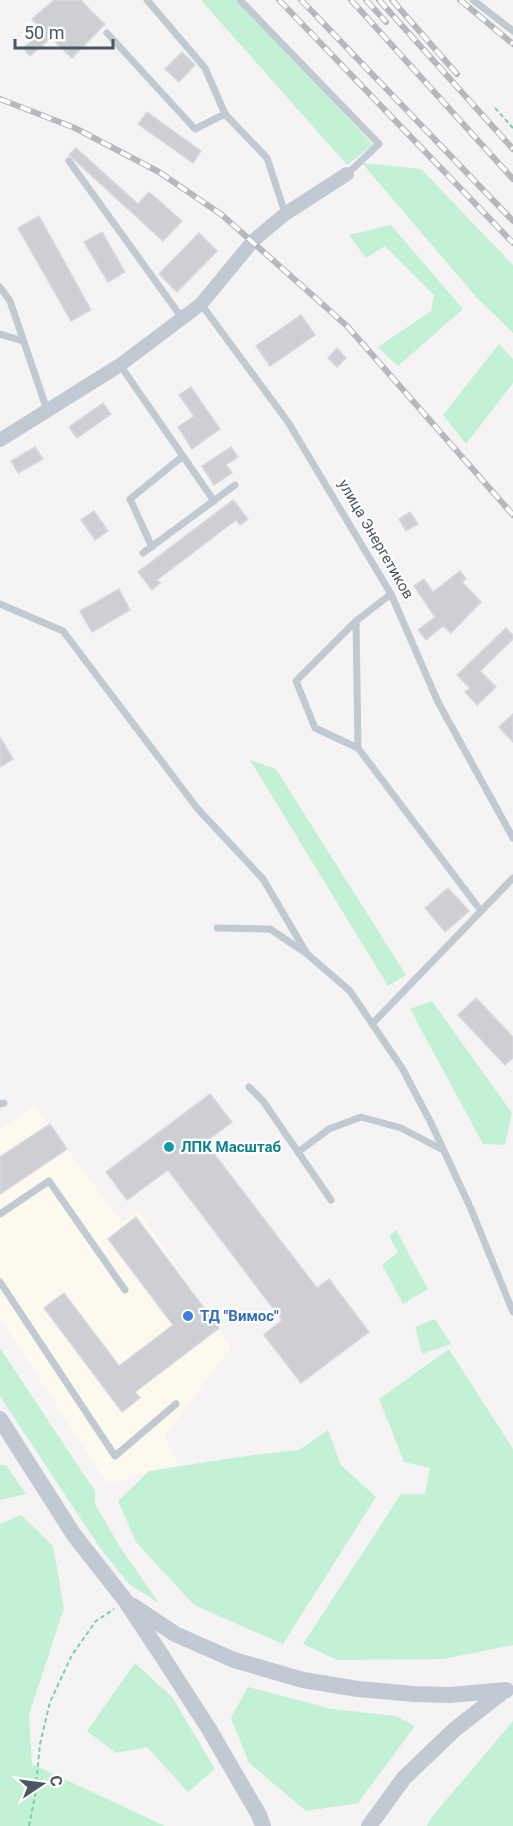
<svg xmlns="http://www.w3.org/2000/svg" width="513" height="1826" font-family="Roboto,sans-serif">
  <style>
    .commercial { fill: #fdf9ef }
    .green { fill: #c3f1d5 }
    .building { fill: #cdcfd5; stroke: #d7d9de; stroke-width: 1.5 }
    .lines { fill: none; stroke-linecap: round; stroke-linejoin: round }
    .path { stroke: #7ad0a6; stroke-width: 2; stroke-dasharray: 4.5 3; stroke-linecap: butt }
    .service { stroke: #c1cad2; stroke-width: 7 }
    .minor { stroke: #c1cad2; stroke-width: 14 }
    .tertiary { stroke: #c1cad2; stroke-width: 16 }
    .rail-casing { stroke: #b5b8bd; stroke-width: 6 }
    .rail { stroke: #fff; stroke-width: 4; stroke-dasharray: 11; stroke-linecap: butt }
    .culture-dot { fill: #0f9aa8; stroke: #fff; stroke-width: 2 }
    .shop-dot { fill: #3f7fe0; stroke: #fff; stroke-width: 2 }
    .labels { text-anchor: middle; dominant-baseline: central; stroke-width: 4.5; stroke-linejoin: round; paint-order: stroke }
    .street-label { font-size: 15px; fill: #4a5661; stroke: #fff }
    .culture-label { font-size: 15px; font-weight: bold; fill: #0d838f; stroke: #fff; text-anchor: start }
    .shop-label { font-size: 15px; font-weight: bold; fill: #366cbe; stroke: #fff; text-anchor: start }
  </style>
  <rect width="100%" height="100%" fill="#f5f3f3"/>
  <path class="commercial" d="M34 1105 122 1222 139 1211 231 1347 165 1436 178 1464 107 1484 0 1318V1130Z"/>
  <path class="green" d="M201 0H241L373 145 347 165Z
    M362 163 421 169 513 265V333L477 298Z
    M391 225 463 309 398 366 378 347 431 311 434 295 385 246 366 258 349 235Z
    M499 344 513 359V383L466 444 443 415Z
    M250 760 276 769 406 975 388 986Z
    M432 1001 512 1113 505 1145 483 1144 410 1009Z
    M396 1230 428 1289 403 1304 382 1265 398 1252 389 1236Z
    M435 1319 451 1344 422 1354 415 1327Z
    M0 1348 95 1491V1504L120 1547 159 1603 130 1585 100 1548 0 1396Z
    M449 1349 513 1449V1645L443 1659 337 1660 303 1644 401 1494H425L430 1468 404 1462 379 1399Z
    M328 1430 341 1465 376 1497 283 1644 194 1605 136 1542 118 1501 149 1471 246 1456 299 1450Z
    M0 1465H6L26 1494 0 1500Z
    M21 1515 53 1546 64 1608 29 1715 32 1764 165 1826H0V1524Z
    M135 1663 172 1697 215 1769 188 1792 147 1747 116 1753 87 1731Z
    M248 1687 331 1709 396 1716 415 1726 358 1803 306 1811 249 1763 231 1718Z
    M513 1721V1826H427L431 1818Z"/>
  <path class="building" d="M54 0H81L92 12 105 24 72 58 51 38 30 56 23 48 43 31 32 19Z
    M182 52 195 65 179 82 165 69Z
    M147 112 201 151 193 163 138 124Z
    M76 148 138 204 149 192 182 221 163 241 69 155Z
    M39 216 91 310 71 321 18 228Z
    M102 232 125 272 108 282 84 242Z
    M199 233 217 251 177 292 159 274Z
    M301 315 315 335 270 366 256 346Z
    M337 348 346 358 337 367 328 358Z
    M191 387 220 429 192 449 178 427 194 416 179 395Z
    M103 403 111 414 77 438 69 427Z
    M35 447 43 459 18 473 11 461Z
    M231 447 238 457 226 465 232 473 214 485 202 466Z
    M233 500 248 519 240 525 236 520 157 580 160 583 152 590 138 572Z
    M94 511 108 531 95 540 81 520Z
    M410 512 418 524 406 531 399 519Z
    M460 571 466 579 462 582 481 602 451 633 443 626 426 640 418 630 435 617 414 586 424 579 433 592Z
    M119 589 130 610 92 632 80 611Z
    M506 628 513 635V639L480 671 496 687 477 705 465 692 470 688 457 675Z
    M513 714V742L499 727Z
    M0 737 13 759 0 767Z
    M448 888 469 911 445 932 425 908Z
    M476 998 513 1037V1058L505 1065 458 1015Z
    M210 1094 232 1122 205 1142 317 1288 329 1279 369 1332 301 1383 264 1335 282 1320 168 1170 127 1200 106 1172Z
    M50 1124 67 1149 0 1194V1157Z
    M136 1217 219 1328 135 1392 140 1398 122 1412 44 1308 64 1293 119 1366 173 1325 108 1239Z"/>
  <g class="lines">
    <path class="path" d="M495 108 513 128
      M29 1826 35 1796 40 1744 50 1702 72 1655 96 1621 114 1609"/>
    <path class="service" d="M147 0 205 68 225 114 267 158 285 213
      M240 0 379 144 347 174
      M473 0 513 31
      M107 33 195 129 225 114
      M69 161 182 318
      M0 287 10 301 47 410
      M201 304 288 422 391 594 438 702 513 838
      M0 334 23 341
      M120 365 214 501
      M152 547 130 499 183 456
      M143 553 235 485
      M391 594 356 621 358 748 481 911
      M0 604 63 631 197 808 263 879 306 952
      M356 621 296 681 315 728 358 748
      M217 928 270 929 306 953 350 991 402 1068 431 1123 471 1209 513 1312
      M372 1024 513 878
      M249 1087 263 1101 331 1200
      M0 1104 4 1103
      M298 1152 329 1129 361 1117 401 1128 443 1150
      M0 1214 49 1181 125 1290
      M0 1282 115 1456 176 1404"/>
    <path class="minor" d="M0 440 120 365 201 304 253 241 285 214 347 174"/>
    <path class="tertiary" d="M0 1419 74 1535 125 1600 164 1659 209 1729 259 1815 263 1826
      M133 1606 175 1634 234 1660 303 1680 358 1689 414 1694 450 1695 506 1690
      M369 1826 404 1778 454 1730 505 1690"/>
    <defs>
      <path id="rail" d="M279 0 513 243
        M301 0 513 221
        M351 0 513 179
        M366 0 386 22
        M379 0 513 149
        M392 0 457 74
        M460 0 513 44
        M0 99 75 128 159 172 222 215 347 326 513 515"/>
    </defs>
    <use href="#rail" class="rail-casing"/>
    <use href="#rail" class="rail"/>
  </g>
  <circle class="culture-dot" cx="169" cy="1147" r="6"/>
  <circle class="shop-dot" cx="188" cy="1316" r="6"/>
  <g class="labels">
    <g class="street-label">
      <text transform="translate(376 539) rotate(60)">улица Энергетиков</text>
    </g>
    <g class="culture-label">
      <text x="181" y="1147">ЛПК Масштаб</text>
    </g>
    <g class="shop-label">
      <text x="200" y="1316">ТД "Вимос"</text>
    </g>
  </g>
  <g transform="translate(42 1784) rotate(77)" stroke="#ffffff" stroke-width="4.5" paint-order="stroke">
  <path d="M0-4.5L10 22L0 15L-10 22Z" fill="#4a5661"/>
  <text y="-9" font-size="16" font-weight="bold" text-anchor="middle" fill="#4a5661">С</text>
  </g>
  <path d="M15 39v9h98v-9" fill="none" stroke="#4a5661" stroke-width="3"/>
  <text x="24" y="39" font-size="18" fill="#4a5661" stroke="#ffffff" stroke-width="4.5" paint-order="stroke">50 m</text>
</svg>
